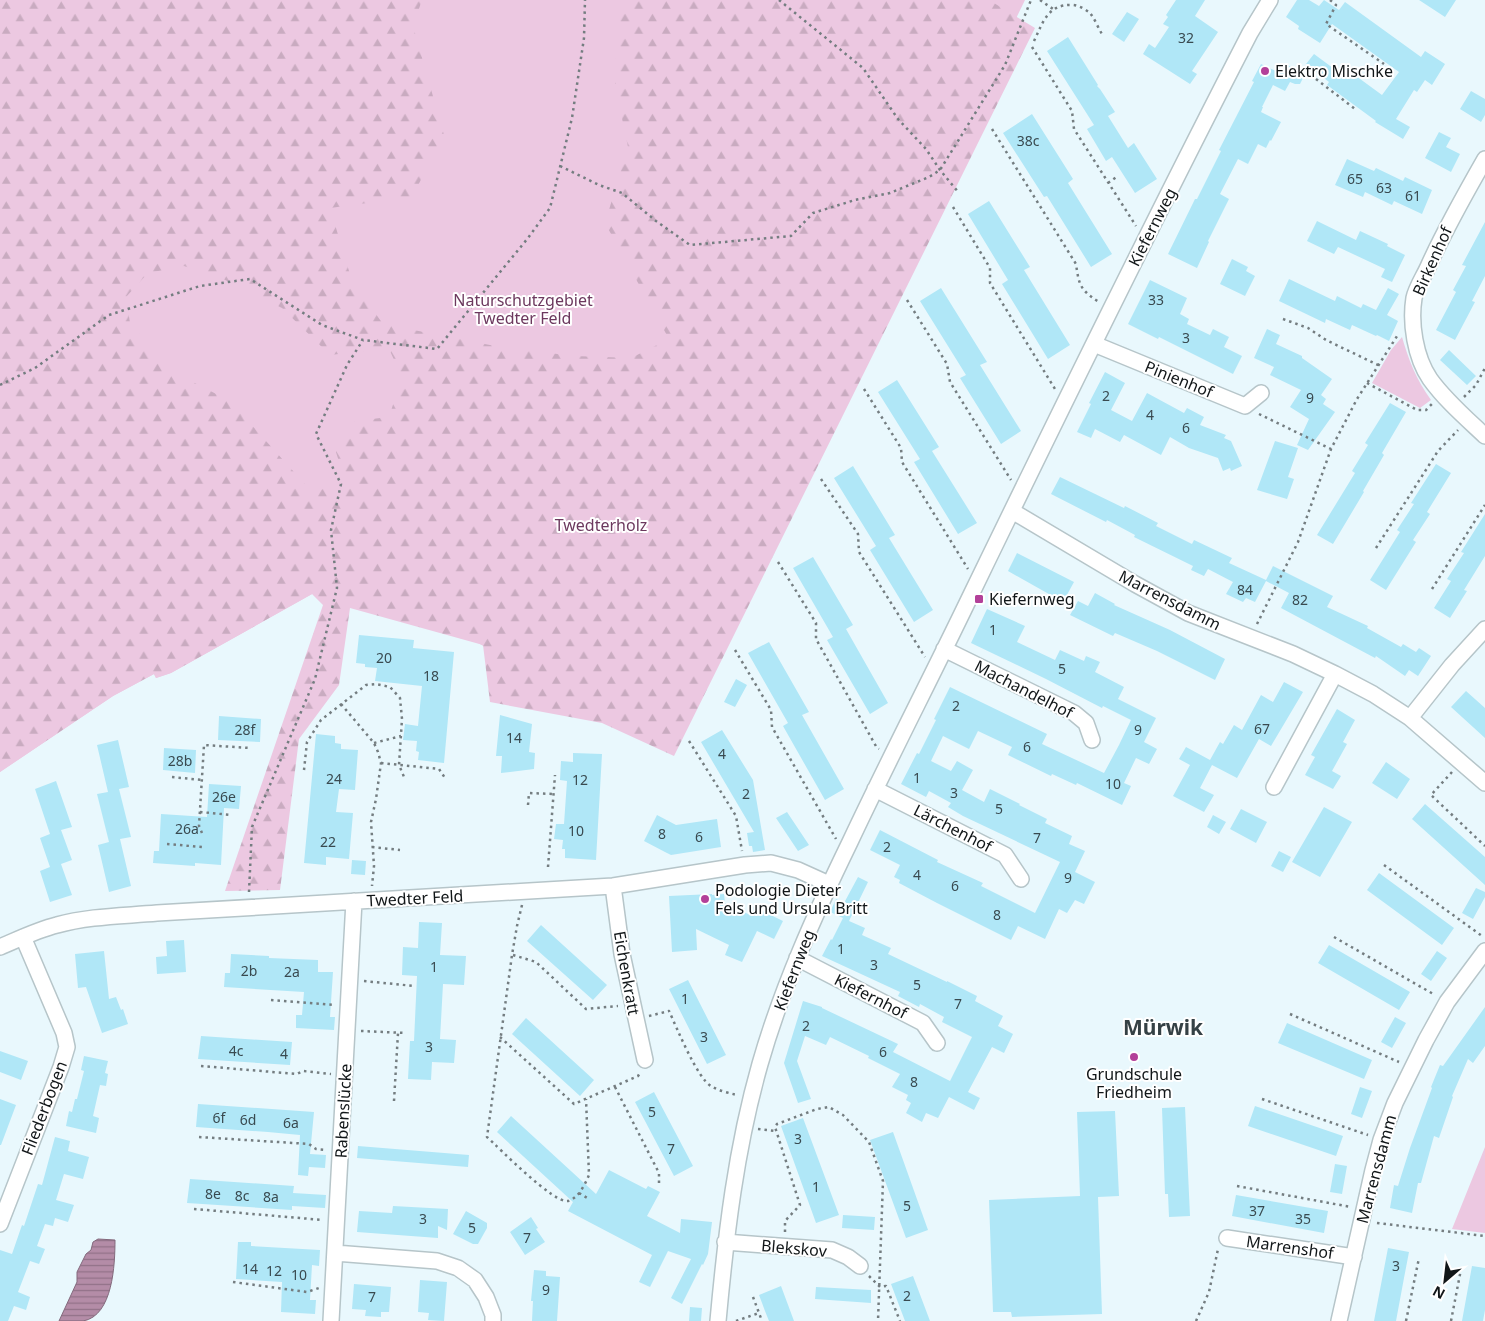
<svg xmlns="http://www.w3.org/2000/svg" width="1485" height="1321" font-family="'Noto Sans',sans-serif">
  <style>
    .green { fill: #ecc8e1 }
    .forest { fill: url(#forest-firs); fill-rule: evenodd }
    .water { fill: url(#water-rules); stroke: #83697c }
    .building { fill: #b0e7f7 }
    .lines { fill: none; stroke-linecap: round; stroke-linejoin: round }
    .minor-casing { stroke: #b6c5c9; stroke-width: 18 }
    .path { stroke: #747d80; stroke-width: 2.5; stroke-dasharray: 2.5 4; stroke-linecap: butt }
    .minor { stroke: #fff; stroke-width: 15 }
    .poi-dot { fill: #b34099; stroke: #fff; stroke-width: 2 }
    .labels { text-anchor: middle; dominant-baseline: central; stroke-width: 4; stroke-linejoin: round; paint-order: stroke }
    .number-label { font-size: 14px; fill: #394a50 }
    .poi-label { font-size: 16px; fill: #111618; stroke: #fff; text-anchor: start }
    .street-label { font-size: 16px; fill: #111618; stroke: #fff }
    .park-label { font-size: 16px; fill: #6c385e; stroke: #fff }
    .district-label { font-size: 21px; font-weight: bold; fill: #354145; stroke: #fff }
  </style>
  <defs>
    <pattern id="forest-firs" width="22" height="20" patternUnits="userSpaceOnUse" patternTransform="scale(1.25)"><rect width="22" height="20" fill="#ecc8e1"/><path d="M5 1l3.5 6h-7zM16 11l3.5 6h-7z" fill="#c9abc0"/></pattern>
    <pattern id="water-rules" width="6" height="5" patternUnits="userSpaceOnUse" patternTransform="scale(1.25)"><rect width="6" height="5" fill="#b48ca7"/><path d="M0 2.5h6" fill="none" stroke="#917187"/></pattern>
  </defs>
  <rect width="100%" height="100%" fill="#e9f8fd"/>
  <path class="green" d="M0 0H1025L966 122 485 647 355 570 171 673 156 678 154 674 113 696 0 772Z
    M1402 337C1409 361 1416 379 1431 400L1420 408 1372 383 1391 350Z
    M1485 1147V1233L1452 1229Z"/>
  <path class="forest" d="M0 0H422L413 26 444 135 412 197 330 208 352 281 383 324 500 347 574 356 631 358 669 339 605 223 628 147 615 85 618 0H989L1035 28 674 756 602 723 490 702 483 645 350 608 339 685 299 739 280 890 225 891 323 605 312 594 171 673 156 678 154 674 113 696 0 772ZM184 266 221 278 282 308 330 355 365 351H390L402 377 389 417 355 421 334 446 346 483 312 492 230 401 171 371 130 323 126 297 148 273Z"/>
  <path class="water" d="M98 1239 115 1240C115 1264 113 1316 83 1321 75 1321 67 1321 59 1321L77 1282V1272L86 1254 91 1250 93 1242Z"/>
  <path class="building" d="M1176 0H1205L1195 16 1218 32 1192 71 1197 74 1190 84 1143 54 1149 44 1155 48 1169 27 1163 24 1168 17 1166 15Z
    M1297 0H1309L1319 6 1324 0 1339 10 1345 2 1421 57 1425 51 1445 64 1432 85 1425 80 1417 92 1414 90 1396 119 1410 127 1403 139 1375 122 1376 121 1327 85 1329 82 1306 64 1314 54 1337 71 1341 65 1382 95 1399 72 1332 24 1320 43 1298 29 1299 26 1286 17Z
    M1419 0H1456L1445 17Z
    M1127 12 1139 19 1124 42 1112 34Z
    M1068 37 1098 85 1097 86 1100 89 1115 112 1108 116 1128 148 1134 143 1157 179 1135 193 1112 157 1106 161 1087 129 1094 125 1047 51Z
    M1285 63 1304 76 1300 84H1295L1290 82 1285 91 1273 85 1262 107H1263L1261 112 1281 122 1271 141 1270 140 1266 148 1258 144 1248 164 1238 159 1220 194 1229 199 1208 241 1209 242 1197 268 1168 254 1195 199H1197L1221 151 1219 150 1254 82 1252 81 1261 64 1280 73Z
    M1471 91 1485 99V115L1481 122 1460 109Z
    M1032 114 1073 179 1068 183 1112 254 1091 267 1047 196 1044 197 1003 133Z
    M1439 132 1451 138 1446 147 1460 154 1451 172 1425 158Z
    M1347 159 1374 171 1376 168 1403 181 1405 177 1432 190 1422 214 1394 201 1392 205 1365 192 1363 197 1335 185Z
    M989 201 1030 267 1024 270 1070 345 1048 359 1002 284 1008 280 968 214Z
    M1317 221 1356 240 1360 231 1388 244 1387 246 1405 255 1392 282 1381 277 1385 269 1338 247 1334 254 1307 241Z
    M1485 222V276L1472 301 1475 302 1455 340 1436 330 1456 292 1453 290 1466 266 1462 265Z
    M1232 259 1248 267 1246 271 1255 276 1245 296 1220 284Z
    M1289 279 1335 301 1337 296 1361 308 1363 304 1376 310 1388 288 1399 294 1387 315 1398 321 1389 341 1377 335 1376 336 1352 325 1350 330 1326 319 1325 323 1279 301Z
    M1150 280 1187 298 1180 314 1189 319 1187 324 1210 335 1213 329 1229 337 1224 347 1242 356 1233 374 1159 337 1158 339 1128 324Z
    M941 288 987 362 980 365 1021 431 1001 444 960 378 966 375 920 301Z
    M1267 329 1280 335 1276 344 1302 356V358L1332 379 1321 395 1326 399 1323 404 1335 412 1308 450 1297 445 1309 419 1290 407 1301 390 1270 375 1274 367 1254 358Z
    M1449 350 1476 376 1467 385 1440 360Z
    M1105 372 1125 383 1111 410 1132 421 1147 393 1184 413 1187 408 1204 417 1200 425 1226 435 1224 438 1231 441 1242 466 1231 471 1230 468 1223 471 1218 458 1189 448 1170 437 1161 455 1124 435 1120 442 1095 429 1091 438 1077 432 1091 404 1089 403Z
    M897 380 939 447 932 451 977 523 958 534 914 462 920 459 878 392Z
    M1390 403 1406 412 1382 453 1384 455 1363 491 1364 492 1333 544 1317 535 1355 473 1352 471 1368 445 1365 443Z
    M1275 441 1298 448 1288 477 1294 479 1287 499 1257 490Z
    M1436 464 1451 473 1427 512 1430 514 1413 540 1416 542 1386 590 1370 580 1400 532 1397 530 1414 504 1411 503Z
    M853 466 895 535 889 538 933 610 914 622 870 550 876 546 834 478Z
    M1060 477 1124 508 1125 506 1158 523 1156 526 1192 544 1194 540 1232 558 1229 563 1266 580 1273 566 1333 596 1327 607 1368 626 1367 628 1401 647 1403 644 1416 652 1419 648 1431 656 1418 676 1409 670 1405 676 1376 656 1375 658 1281 608 1289 593 1266 581 1255 602 1246 598 1243 602 1226 594 1233 582 1208 569 1204 576 1191 570 1193 566 1134 537 1135 535 1107 520 1106 522 1051 494Z
    M1485 514V556L1464 590 1467 591 1450 618 1434 608 1451 581 1447 579 1464 553 1461 552Z
    M1017 553 1074 582 1063 602 1008 571Z
    M813 557 853 625 846 629 888 703 870 714 827 640 833 637 793 568Z
    M1095 593 1115 604 1114 605 1170 630 1225 659 1215 680 1157 651 1115 633 1113 636 1070 615 1078 601 1088 606Z
    M987 609 1025 626 1017 642 1055 660 1060 650 1084 661 1086 656 1100 662 1095 672 1124 687 1118 699 1156 718 1144 742 1157 749 1149 764 1136 758 1124 783 1131 786 1122 805 1077 783 1076 785 1052 774 1051 776 1008 755 1012 747 978 731 969 749 943 736 931 761 951 771 957 761 973 770 962 790 984 802 990 789 1020 804 1019 805 1047 819 1045 823 1072 836 1069 844 1085 851 1075 872 1095 882 1084 904 1075 900 1067 913 1059 909 1045 939 1018 926 1011 940 937 903 899 883 900 880 894 877 900 865 870 850 880 830 938 860 937 862 983 883 981 886 1035 913 1060 862 963 816 948 807 951 803 929 791 926 797 901 784 917 753 919 754 936 720 934 719 950 687 1047 734 1042 744 1104 773 1119 745 1131 720 1103 706 1102 708 1046 679 971 643Z
    M359 635 414 640 413 648 454 652 444 763 418 760 419 752 416 751 417 741 403 740 405 724 418 726 422 686 375 681 377 668 365 667V664L356 663Z
    M769 642 809 712 802 715 844 789 825 800 783 726 788 723 748 653Z
    M736 679 747 685 735 707 724 702Z
    M1284 682 1303 692 1271 746 1259 739 1237 778 1212 765 1200 788 1214 795 1204 812 1173 796 1190 765 1179 759 1186 747 1210 760 1220 742 1223 744 1234 725 1242 730 1261 695 1273 702Z
    M1466 691 1485 708V738L1451 707Z
    M1337 709 1355 720 1343 742 1347 744 1332 771 1341 776 1333 789 1305 775 1315 757 1311 755Z
    M500 715 532 724 529 752 535 753 534 769 501 773 502 756H496Z
    M219 716 261 719 260 742 218 740Z
    M722 730 753 780 765 850 753 852 752 846H749L747 833 754 832 701 742Z
    M316 734 335 736V743L341 744V749L358 750 355 790 339 789 336 812 353 813 349 859 326 857V865L304 863Z
    M118 740 129 787 119 789 131 837 120 839 131 886 109 892 98 845 109 842 97 794 108 792 97 745Z
    M164 748 196 750 195 773 163 770Z
    M573 753 602 754 596 860 565 858V849H562L563 840 554 839 556 824H564L567 781 560 780 561 761 573 762Z
    M1386 762 1410 779 1397 799 1372 783Z
    M56 781 72 827 61 830 72 860 61 864 72 895 50 902 40 871 50 867 40 838 50 834 35 789Z
    M209 784 241 786 239 809 224 808 221 865 195 863V866L153 863 154 851H159L161 814 207 817Z
    M1425 804 1485 857V885L1412 819Z
    M1324 807 1352 822 1320 877 1292 862Z
    M1241 809 1267 822 1256 843 1230 829Z
    M787 812 809 845 798 851 776 818Z
    M657 815 676 825 717 819 721 847 671 855 665 852 644 841Z
    M1213 815 1226 822 1219 834 1207 827Z
    M1279 851 1291 857 1283 872 1271 866Z
    M352 860 366 861 365 875 351 874Z
    M1379 873 1454 928 1442 945 1367 890Z
    M858 877 868 882 849 921 865 928 862 935 891 948 888 954 947 982V981L977 996 975 1001 1003 1016 998 1026 1013 1034 1004 1053 992 1047 968 1092 980 1098 974 1110 949 1097 938 1118 926 1113 922 1122 906 1113 911 1103 906 1100 908 1095 892 1087 900 1074 868 1058 869 1056 830 1037 826 1045 805 1036 797 1061 811 1099 798 1103 784 1063 803 1001 822 1007V1008L898 1044 893 1052 950 1081 972 1037 942 1022 944 1017 920 1004 919 1007 898 996 900 992 822 956 831 939 832 940 843 918 830 912 836 899 844 903Z
    M1476 888 1485 892V897L1473 919 1462 913Z
    M712 894V895L724 894 725 903 748 914 752 906 783 921 774 939 757 931 742 962 725 955 729 945 696 929 697 950 672 952 669 896Z
    M419 922 442 923 440 955 466 956 464 985 443 984 440 1039 456 1040 454 1063 432 1062 431 1080 408 1079 410 1041H414L417 976 402 975 403 947 418 948Z
    M541 925 607 985 593 1000 527 941Z
    M184 940 186 972 157 974 156 957 167 956 166 941Z
    M1329 945 1410 992 1399 1010 1318 963Z
    M104 951 109 999 116 997 121 1010 123 1009 128 1024 102 1033 86 987 78 988 75 954Z
    M1437 951 1447 958 1431 981 1421 974Z
    M231 954 269 956V958L318 960V972H333L330 1017H335L334 1030 296 1028V1015H302L304 992 224 987 225 973H230Z
    M688 980 726 1055 707 1064 669 989Z
    M1485 1007V1046L1473 1063 1468 1059 1452 1096 1453 1097 1439 1138 1434 1136 1421 1183H1418L1412 1213 1390 1208 1394 1185 1398 1186 1410 1148 1432 1088 1431 1087 1440 1065 1443 1066Z
    M1395 1017 1406 1023 1392 1048 1381 1042Z
    M526 1018 594 1080 580 1096 512 1034Z
    M1287 1023 1372 1060 1364 1079 1278 1043Z
    M201 1036 292 1042 290 1065 198 1059Z
    M0 1051 28 1061 21 1080 0 1072Z
    M84 1056 108 1061 105 1073 108 1074 106 1086 100 1085 93 1116 99 1118 96 1133 66 1126 69 1111 72 1112 75 1099H77L84 1071 81 1070Z
    M1360 1087 1372 1091 1362 1118 1351 1114Z
    M654 1092 693 1166 674 1176 635 1102Z
    M0 1099 16 1105 1 1145H0Z
    M198 1104 314 1112 310 1154 326 1155 325 1168 309 1167 308 1176 298 1175 300 1135 268 1132 196 1127Z
    M1255 1106 1343 1136 1336 1156 1248 1126Z
    M1185 1107 1190 1216 1169 1217 1168 1194H1165L1162 1108Z
    M1115 1111 1119 1196 1098 1197 1102 1314 1012 1317 1011 1312H993L989 1200 1080 1196 1077 1112Z
    M511 1116 596 1194 609 1170 646 1189 648 1186 660 1192 647 1216 680 1233 681 1219 712 1222 708 1254 703 1265 702 1264 682 1304 671 1298 691 1259 668 1251 650 1287 639 1282 652 1255 568 1211 573 1202 497 1132Z
    M803 1118 839 1215 816 1223 781 1126Z
    M893 1132 928 1230 906 1238 870 1140Z
    M55 1137 70 1141 68 1151 89 1157 83 1179 64 1174 56 1200 74 1205 68 1222 55 1218 53 1226 45 1224 37 1246 45 1249 39 1264 30 1261 18 1292 30 1297 26 1310 14 1306 8 1321H0V1250L12 1254 22 1225 24 1226 38 1184 42 1185Z
    M358 1146 469 1155 468 1167 357 1158Z
    M1335 1164 1347 1166 1342 1194 1330 1192Z
    M190 1179 294 1186 293 1193 326 1195 325 1208 292 1206V1210L187 1203Z
    M1236 1195 1328 1211 1324 1233 1232 1216Z
    M393 1206 448 1209 447 1230 438 1226V1238L357 1232 359 1211 392 1213Z
    M466 1211 487 1223V1228L478 1244H473L453 1234Z
    M843 1215 875 1217 874 1230 842 1228Z
    M531 1217 538 1228 536 1229 545 1242 525 1255 510 1232Z
    M238 1242H251V1246L320 1250 319 1266 312 1265 310 1300H316L315 1314 281 1312 282 1282 236 1279Z
    M1388 1248 1409 1252 1404 1278 1396 1321H1374Z
    M1472 1266 1485 1268V1310L1483 1321H1462Z
    M534 1270 546 1271V1276L560 1277 557 1321H532L533 1301H531Z
    M913 1276 930 1321H905L891 1284Z
    M420 1280 447 1282 444 1321 428 1320 429 1313 418 1312Z
    M354 1284 391 1287 389 1312H381V1317L365 1316 366 1310 352 1309Z
    M781 1286 794 1321H769L765 1311 759 1295Z
    M816 1287 871 1290V1303L815 1299Z
    M690 1307 702 1308 701 1321H689Z"/>
  <g class="lines">
    <defs>
      <path id="minor" d="M1485 159C1465 194 1445 229 1428 267 1424 276 1416 288 1414 298 1410 323 1415 357 1430 379 1445 400 1466 418 1485 436
        M1094 344 1245 406 1261 393
        M1012 511 1135 584 1188 613 1293 654 1335 674 1373 694 1410 718 1485 783
        M944 649 1074 713 1086 723 1092 740
        M1410 718 1452 665 1485 629
        M1274 787 1335 674
        M875 789 1005 855 1021 879
        M613 886 622 954 645 1060
        M0 947C19 939 37 930 57 925 89 916 124 916 157 913L613 886 745 865 771 863 798 870 829 884
        M797 958 923 1023 937 1043
        M0 1224 61 1067 67 1047 64 1033 23 937
        M1227 1238 1354 1257
        M725 1242 832 1250 848 1257 860 1266
        M335 1253 437 1261 458 1268 475 1280 486 1297 493 1315V1321
        M331 1321 354 901
        M718 1321C726 1234 736 1148 760 1064 782 987 815 914 850 842 888 761 929 682 968 601 1060 411 1153 221 1250 33L1270 0
        M1339 1321 1373 1170 1381 1140 1395 1103 1426 1040 1447 1002 1485 951"/>
    </defs>
    <use href="#minor" class="minor-casing"/>
    <path class="path" d="M779 0 863 68 898 119 926 149 940 170 959 193
      M1040 0 1053 9
      M1330 0 1336 5 1326 24 1384 64
      M1034 41C1043 22 1048 4 1072 5 1078 5 1085 9 1090 13 1095 19 1098 28 1102 34
      M1032 47 1072 111 1074 129 1136 226
      M1316 79 1355 109
      M992 129 1076 264C1079 285 1080 290 1099 302
      M560 166 599 185 622 193 656 221 690 245 791 236 813 213 855 200 890 193 929 177 940 170 1005 65 1031 0
      M1108 183 1118 176
      M953 207 990 268V283L1055 389
      M907 300 947 364 950 382 1011 480
      M1283 319 1308 328 1326 340 1378 365
      M1367 383 1417 410H1426L1432 404
      M0 385 35 368 109 315 200 286 250 279 322 325 363 340 437 349 528 238 550 208 572 118 584 38 585 0
      M864 389 901 448 902 462 968 569
      M1464 397 1476 385 1485 368
      M1259 414 1331 449
      M821 479 858 534 859 552 925 657
      M1376 548 1438 451 1458 430
      M778 562 816 623V639L877 748 879 749
      M1432 589 1485 505
      M1257 624 1298 542 1331 449 1357 399 1399 333
      M735 650 771 710 772 727 836 839
      M341 704 374 743 378 752 381 763 376 799 371 822 374 866 372 886
      M689 741 736 816 742 851
      M374 743 401 736
      M381 763 439 769 445 778
      M304 770 307 742 321 720 366 685 376 684 390 687 400 698 402 719 399 765 404 777
      M1452 772 1431 795 1485 846
      M172 777 202 780
      M528 805 529 793 553 794
      M200 812 231 815
      M202 833 199 826 204 745 250 748
      M167 844 202 847
      M372 847 400 850
      M1384 865 1482 936
      M548 867 555 775
      M249 892 252 827 315 679 337 588 331 530 341 484 316 434 347 365 363 340
      M522 905 517 926 512 955 487 1137C499 1148 554 1204 568 1201 579 1198 585 1184 589 1175L586 1099
      M1334 937 1435 995
      M513 955 536 962 586 1009 618 1006
      M364 981 414 986
      M271 1000 335 1005
      M1290 1014 1399 1062
      M649 1016 669 1011C677 1028 697 1078 711 1086 719 1091 729 1093 737 1095
      M361 1031 406 1033
      M500 1037 574 1104 638 1076 640 1073
      M201 1066 297 1074 303 1071 331 1074
      M615 1087 659 1173V1184
      M1262 1099 1368 1135
      M394 1101 398 1033
      M758 1129 775 1131
      M199 1137 309 1144 316 1149 327 1150
      M1237 1186 1351 1207
      M579 1193 589 1199
      M194 1209 323 1220
      M1377 1223 1485 1236
      M785 1232V1221L800 1205 775 1127 777 1124 817 1109 829 1107 843 1115 869 1142 883 1181 878 1321
      M869 1276 880 1287 886 1286 900 1321
      M233 1282 307 1292 319 1288
      M753 1297 762 1321
      M736 1321 759 1313
      M1196 1321 1209 1292 1218 1249
      M1406 1321 1419 1258
      M1451 1321 1462 1264"/>
    <use href="#minor" class="minor"/>
  </g>
  <g class="poi-dot">
    <circle cx="1265" cy="71" r="5"/>
    <rect x="974" y="594" width="10" height="10" rx="2.5"/>
    <circle cx="705" cy="899" r="5"/>
    <circle cx="1134" cy="1057" r="5"/>
  </g>
  <g class="labels">
    <g class="number-label">
      <text x="1186" y="37">32</text>
      <text x="1028" y="140">38c</text>
      <text x="1355" y="178">65</text>
      <text x="1384" y="187">63</text>
      <text x="1413" y="195">61</text>
      <text x="1156" y="299">33</text>
      <text x="1186" y="337">3</text>
      <text x="1106" y="395">2</text>
      <text x="1310" y="397">9</text>
      <text x="1150" y="414">4</text>
      <text x="1186" y="427">6</text>
      <text x="1245" y="589">84</text>
      <text x="1300" y="599">82</text>
      <text x="993" y="629">1</text>
      <text x="384" y="657">20</text>
      <text x="1062" y="668">5</text>
      <text x="431" y="675">18</text>
      <text x="956" y="705">2</text>
      <text x="1262" y="728">67</text>
      <text x="245" y="729">28f</text>
      <text x="1138" y="729">9</text>
      <text x="514" y="737">14</text>
      <text x="1027" y="746">6</text>
      <text x="722" y="753">4</text>
      <text x="180" y="760">28b</text>
      <text x="917" y="777">1</text>
      <text x="334" y="778">24</text>
      <text x="580" y="779">12</text>
      <text x="1113" y="783">10</text>
      <text x="954" y="792">3</text>
      <text x="746" y="793">2</text>
      <text x="224" y="796">26e</text>
      <text x="999" y="808">5</text>
      <text x="187" y="828">26a</text>
      <text x="576" y="830">10</text>
      <text x="662" y="833">8</text>
      <text x="699" y="836">6</text>
      <text x="1037" y="837">7</text>
      <text x="328" y="841">22</text>
      <text x="887" y="846">2</text>
      <text x="917" y="874">4</text>
      <text x="1068" y="877">9</text>
      <text x="955" y="885">6</text>
      <text x="997" y="914">8</text>
      <text x="841" y="948">1</text>
      <text x="874" y="964">3</text>
      <text x="434" y="966">1</text>
      <text x="249" y="970">2b</text>
      <text x="292" y="971">2a</text>
      <text x="917" y="984">5</text>
      <text x="685" y="998">1</text>
      <text x="958" y="1003">7</text>
      <text x="806" y="1025">2</text>
      <text x="704" y="1036">3</text>
      <text x="429" y="1046">3</text>
      <text x="236" y="1050">4c</text>
      <text x="883" y="1051">6</text>
      <text x="284" y="1053">4</text>
      <text x="914" y="1081">8</text>
      <text x="652" y="1111">5</text>
      <text x="219" y="1117">6f</text>
      <text x="248" y="1119">6d</text>
      <text x="291" y="1122">6a</text>
      <text x="798" y="1138">3</text>
      <text x="671" y="1148">7</text>
      <text x="816" y="1186">1</text>
      <text x="213" y="1193">8e</text>
      <text x="242" y="1195">8c</text>
      <text x="271" y="1196">8a</text>
      <text x="907" y="1205">5</text>
      <text x="1257" y="1210">37</text>
      <text x="423" y="1218">3</text>
      <text x="1303" y="1218">35</text>
      <text x="472" y="1227">5</text>
      <text x="527" y="1237">7</text>
      <text x="1396" y="1265">3</text>
      <text x="250" y="1268">14</text>
      <text x="274" y="1270">12</text>
      <text x="299" y="1274">10</text>
      <text x="546" y="1289">9</text>
      <text x="907" y="1295">2</text>
      <text x="372" y="1296">7</text>
    </g>
    <g class="poi-label">
      <text x="1275" y="71">Elektro Mischke</text>
      <text x="989" y="599">Kiefernweg</text>
      <text x="715" y="890">Podologie Dieter<tspan x="715" dy="18">Fels und Ursula Britt</tspan></text>
      <text x="1134" y="1074" text-anchor="middle">Grundschule<tspan x="1134" dy="18">Friedheim</tspan></text>
    </g>
    <g class="street-label">
      <text transform="translate(1152 227) rotate(-63)">Kiefernweg</text>
      <text transform="translate(1432 261) rotate(-66)">Birkenhof</text>
      <text transform="translate(1179 379) rotate(22)">Pinienhof</text>
      <text transform="translate(1170 600) rotate(27)">Marrensdamm</text>
      <text transform="translate(1024 689) rotate(27)">Machandelhof</text>
      <text transform="translate(953 828) rotate(27)">Lärchenhof</text>
      <text transform="translate(415 898) rotate(-3)">Twedter Feld</text>
      <text transform="translate(794 970) rotate(-69)">Kiefernweg</text>
      <text transform="translate(627 973) rotate(80)">Eichenkratt</text>
      <text transform="translate(871 996) rotate(27)">Kiefernhof</text>
      <text transform="translate(44 1108) rotate(-69)">Fliederbogen</text>
      <text transform="translate(343 1111) rotate(-87)">Rabenslücke</text>
      <text transform="translate(1376 1169) rotate(-75)">Marrensdamm</text>
      <text transform="translate(1290 1247) rotate(8)">Marrenshof</text>
      <text transform="translate(794 1248) rotate(5)">Blekskov</text>
    </g>
    <g class="park-label">
      <text x="523" y="300">Naturschutzgebiet<tspan x="523" dy="18">Twedter Feld</tspan></text>
      <text x="601" y="525">Twedterholz</text>
    </g>
    <g class="district-label">
      <text x="1163" y="1027">Mürwik</text>
    </g>
  </g>
  <g transform="translate(1445 1281) rotate(208)" stroke="#ffffff" stroke-width="4" paint-order="stroke">
  <path d="M0-4L9 19L0 12L-9 19Z" fill="#111618"/>
  <text y="-8" font-size="14" font-weight="bold" text-anchor="middle" fill="#111618">N</text>
  </g>
</svg>
